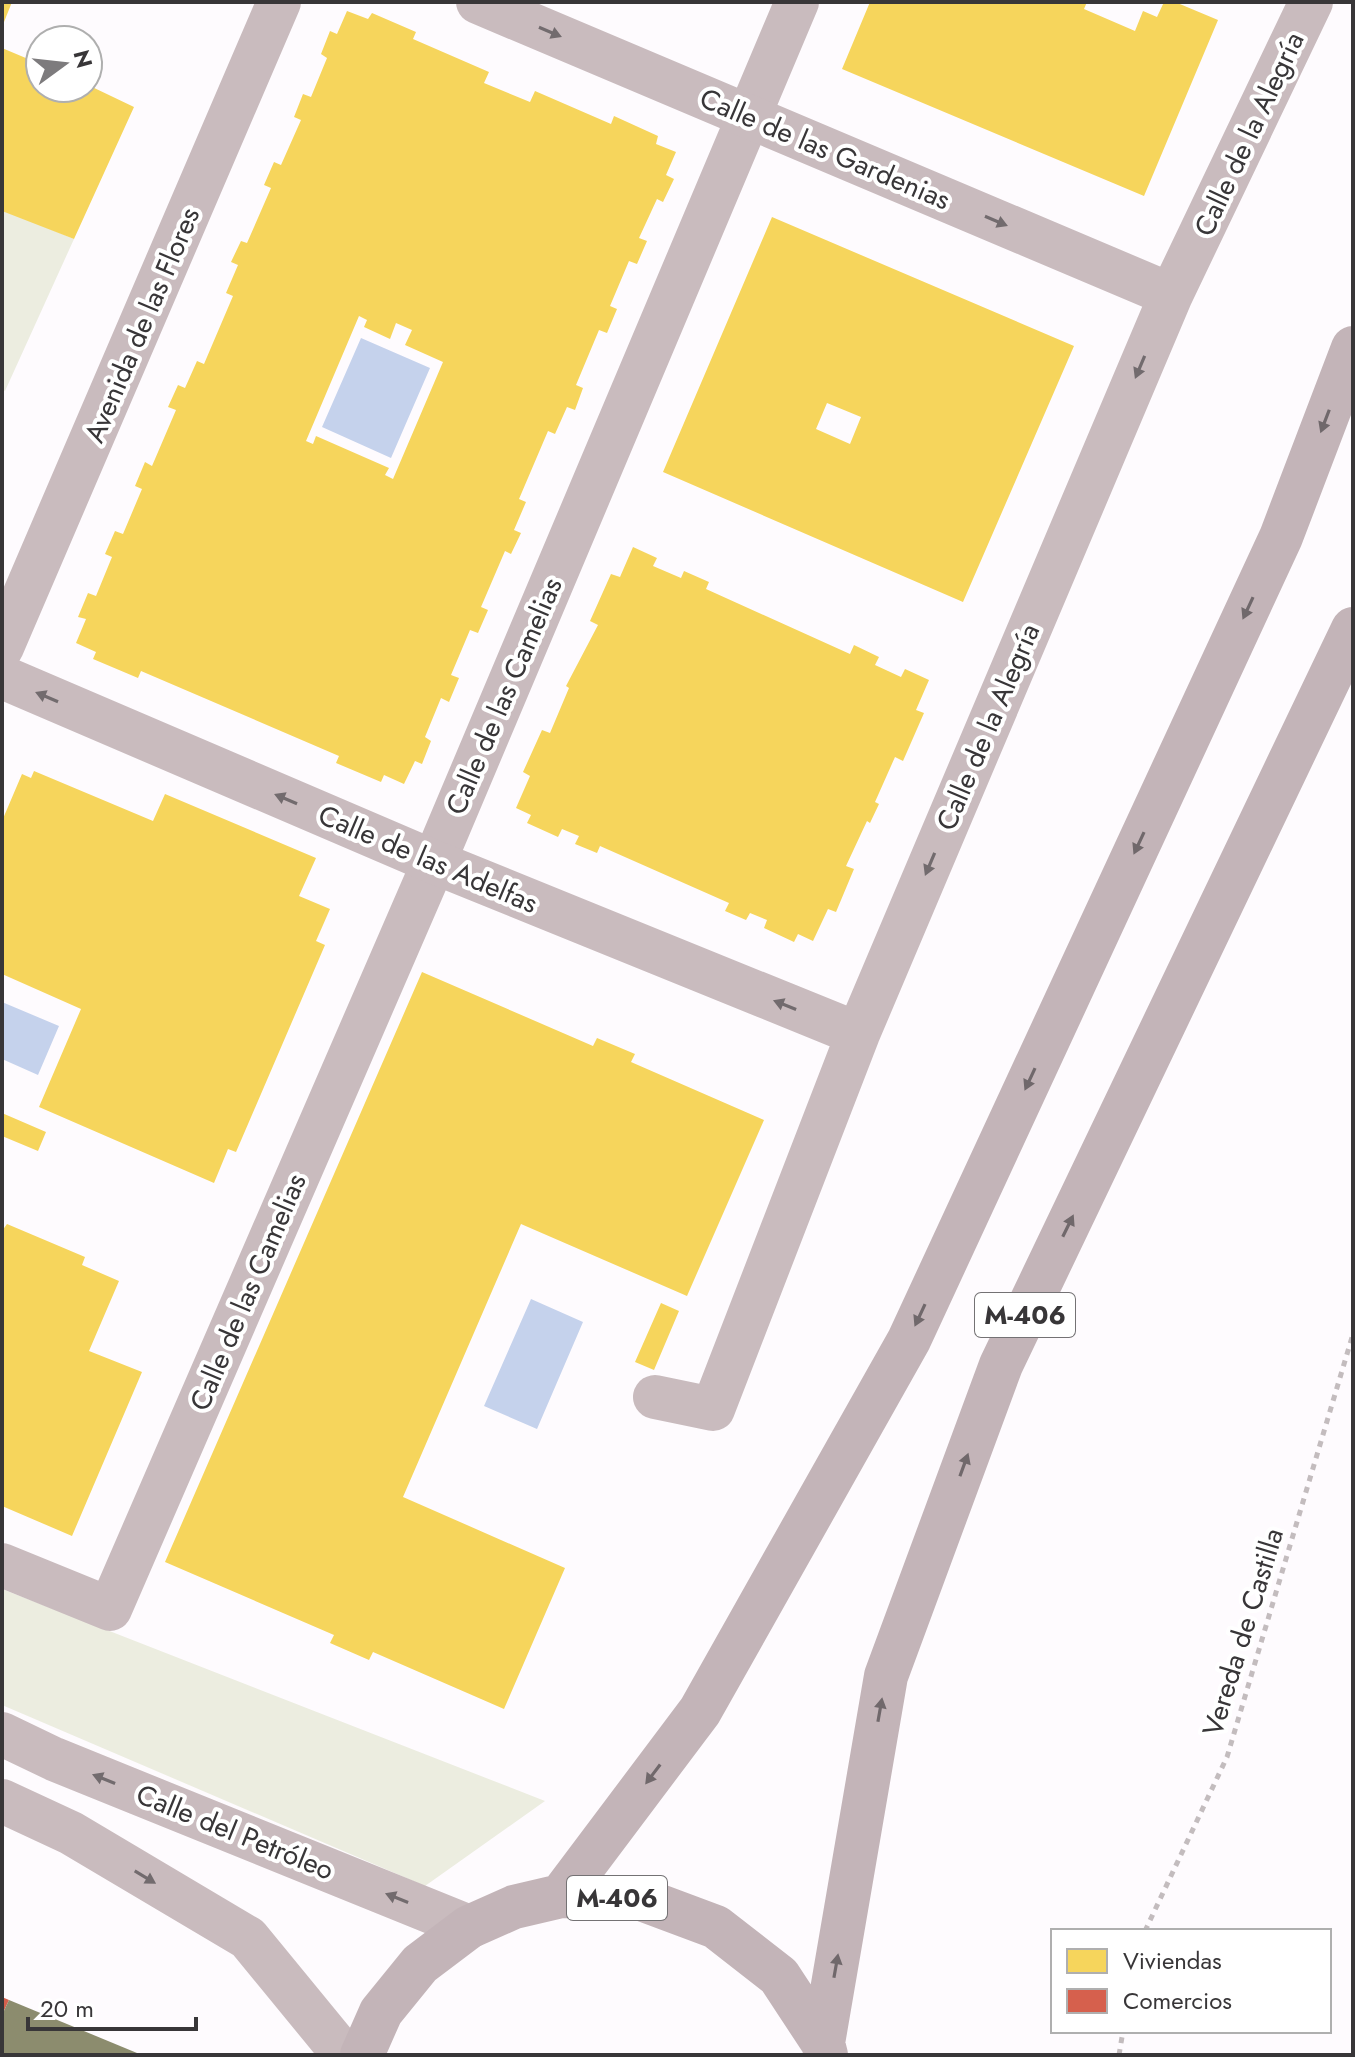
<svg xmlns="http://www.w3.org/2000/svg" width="1355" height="2057" font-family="Jost,sans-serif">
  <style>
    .green { fill: #ecede0 }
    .water { fill: #c5d2ec }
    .homes { fill: #f6d55c; fill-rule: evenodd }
    .shops { fill: #d6604d }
    .industry { fill: #8c8c6e }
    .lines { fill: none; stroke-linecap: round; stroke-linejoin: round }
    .path { stroke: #c3bcbe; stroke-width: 5; stroke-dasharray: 6 6; stroke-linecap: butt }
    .pedestrian { stroke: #c9bbbe; stroke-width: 44 }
    .minor { stroke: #c9bbbe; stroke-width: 44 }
    .trunk { stroke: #c3b4b8; stroke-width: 44 }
    .oneway { fill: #726b6e }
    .oneway2 { fill: #70686b }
    .labels { text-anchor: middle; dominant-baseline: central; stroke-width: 8; stroke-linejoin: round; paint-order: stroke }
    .shield { fill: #fff; stroke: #747274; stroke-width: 2 }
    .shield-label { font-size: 26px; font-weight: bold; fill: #383638 }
    .street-label { font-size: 28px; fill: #383638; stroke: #fff }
  </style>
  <rect width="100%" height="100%" fill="#fefbfe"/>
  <path class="green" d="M2 209 74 239 5 391 2 389Z
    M2 1589 545 1801 425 1886 2 1705Z"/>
  <path class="water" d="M361 338 430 368 391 458 322 427Z
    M2 1002 59 1026 38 1075 2 1059Z
    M531 1299 583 1322 537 1429 484 1406Z"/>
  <path class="homes" d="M2 2H12L2 27Z
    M870 2H1087L1084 9 1135 31 1143 11 1157 17 1164 2H1175L1218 20 1144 196 842 69Z
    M347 11 368 19 372 13 416 32 413 39 489 72 484 83 530 102 535 91 611 124 614 116 658 136 656 144 676 152 666 175 674 179 663 202 657 199 639 238 647 241 637 264 629 261 610 306 617 309 607 333 599 330 576 385 583 388 575 410 567 407 555 434 548 431 519 499 526 502 514 530 521 533 511 554 505 551 481 607 488 610 478 633 470 630 451 675 459 678 449 702 441 698 425 737 431 741 422 764 415 761 404 784 384 775 381 782 336 763 339 756 141 671 138 678 93 659 96 652 76 643 86 619 78 617 88 593 96 596 112 557 105 554 115 531 123 534 142 489 135 486 145 462 152 466 176 410 168 407 178 385 185 388 197 361 204 364 233 296 226 293 238 265 231 262 241 241 247 243 271 188 264 185 274 162 281 165 301 120 294 117 303 94 311 97 327 58 321 54 330 31 337 34ZM359 316 367 320 364 327 390 339 396 323 412 330 405 345 443 362 393 479 385 475 389 468 316 436 313 444 306 441Z
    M2 48 40 64V88H88V85L134 107 74 239 2 211Z
    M772 217 1074 346 963 602 663 472ZM827 403 861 417 850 444 816 429Z
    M633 547 657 558 653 566 681 578 684 571 709 582 706 589 850 654 854 645 879 657 875 665 901 677 905 669 929 680 916 710 924 713 903 761 895 757 875 802 879 804 870 823 867 821 846 866 854 869 836 912 828 909 813 941 798 934 794 942 764 928 767 920 750 913 746 920 725 911 729 903 600 846 597 853 575 844 579 836 562 829 558 837 527 823 531 815 516 808 530 776 523 772 542 730 550 733 569 688 566 686 598 625 590 621 611 574 620 577Z
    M34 771 153 821 165 794 316 858 299 896 330 909 316 941 325 945 236 1152 228 1149 214 1183 39 1107 81 1009 2 974V821L22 774 31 778Z
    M422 972 593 1046 597 1038 635 1054 631 1062 764 1120 687 1296 521 1224 403 1497 565 1568 504 1709 373 1652 369 1660 330 1643 334 1635 165 1562Z
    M2 1113 46 1132 38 1151 2 1136Z
    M7 1224 85 1257 82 1265 119 1281 89 1351 142 1372 72 1536 2 1506V1231Z
    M661 1303 679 1311 654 1370 635 1362Z"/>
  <path class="shops" d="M2 1997 9 2000 2 2015Z"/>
  <path class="industry" d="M9 2000 137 2053 2 2055V2015Z"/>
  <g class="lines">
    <path class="path" d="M1145 1931 1227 1757 1353 1334
      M1119 2055 1123 2031"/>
    <path class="pedestrian" d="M2 1565 110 1609 434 862 797 2"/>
    <path class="minor" d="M478 2 1171 295
      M2 647 279 2
      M2 677 434 862 858 1034
      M655 1397 713 1409 858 1034 1171 295 1311 2
      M2 1734 54 1759 469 1927
      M2 1801 71 1833 248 1938 344 2055"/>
    <path class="trunk" d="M561 1896 700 1711 909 1340 1281 537 1353 348
      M823 2043 886 1676 1001 1365 1353 629
      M362 2055 381 2012 420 1964 469 1927 514 1907 561 1896 641 1899 716 1927 779 1976 823 2043 826 2055"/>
  </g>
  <defs><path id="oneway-solid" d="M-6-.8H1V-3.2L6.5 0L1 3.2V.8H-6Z" transform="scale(2)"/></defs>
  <g class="oneway">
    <use href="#oneway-solid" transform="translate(550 32) rotate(23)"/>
    <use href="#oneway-solid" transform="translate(996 221) rotate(23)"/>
    <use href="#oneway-solid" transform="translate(1140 367) rotate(113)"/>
    <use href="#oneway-solid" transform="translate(47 697) rotate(-157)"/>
    <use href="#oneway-solid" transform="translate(286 799) rotate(-157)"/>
    <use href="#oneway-solid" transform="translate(930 864) rotate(113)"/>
    <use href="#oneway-solid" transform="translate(785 1005) rotate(-158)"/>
    <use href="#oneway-solid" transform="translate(104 1779) rotate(-158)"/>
    <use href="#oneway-solid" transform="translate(145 1877) rotate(31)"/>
    <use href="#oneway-solid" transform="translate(397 1898) rotate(-158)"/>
  </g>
  <g class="oneway2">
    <use href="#oneway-solid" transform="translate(1325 421) rotate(111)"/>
    <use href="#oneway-solid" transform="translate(1248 608) rotate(115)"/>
    <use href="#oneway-solid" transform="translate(1139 843) rotate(115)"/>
    <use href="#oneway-solid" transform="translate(1030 1079) rotate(115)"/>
    <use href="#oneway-solid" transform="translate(1068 1226) rotate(-64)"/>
    <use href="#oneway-solid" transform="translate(920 1315) rotate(115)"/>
    <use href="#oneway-solid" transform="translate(964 1465) rotate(-70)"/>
    <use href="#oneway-solid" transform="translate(880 1710) rotate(-80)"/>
    <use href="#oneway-solid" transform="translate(653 1774) rotate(127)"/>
    <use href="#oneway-solid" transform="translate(836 1966) rotate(-80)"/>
  </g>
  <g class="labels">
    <g class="shield">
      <rect x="975" y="1293" width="100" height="44" rx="6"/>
      <rect x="567" y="1876" width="100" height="44" rx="6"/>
    </g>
    <g class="shield-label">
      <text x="1025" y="1315">M-406</text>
      <text x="617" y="1898">M-406</text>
    </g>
    <g class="street-label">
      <text transform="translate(1249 134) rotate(-65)">Calle de la Alegría</text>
      <text transform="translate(825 149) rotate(23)">Calle de las Gardenias</text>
      <text transform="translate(142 325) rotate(-67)">Avenida de las Flores</text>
      <text transform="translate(504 696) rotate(-67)">Calle de las Camelias</text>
      <text transform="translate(988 727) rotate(-67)">Calle de la Alegría</text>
      <text transform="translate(428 859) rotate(23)">Calle de las Adelfas</text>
      <text transform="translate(248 1292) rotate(-67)">Calle de las Camelias</text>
      <text transform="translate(1243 1632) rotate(-73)">Vereda de Castilla</text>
      <text transform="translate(235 1832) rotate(22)">Calle del Petróleo</text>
    </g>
  </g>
  <rect width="1355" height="2057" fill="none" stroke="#383638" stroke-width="8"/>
  <rect x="1051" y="1929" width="280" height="104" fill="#ffffff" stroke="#afafaf" stroke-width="2"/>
  <rect x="1067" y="1949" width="40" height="24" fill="#f6d55c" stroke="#afafaf" stroke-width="2"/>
  <text x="1123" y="1969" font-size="24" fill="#383638">Viviendas</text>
  <rect x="1067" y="1989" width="40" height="24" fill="#d6604d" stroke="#afafaf" stroke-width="2"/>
  <text x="1123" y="2009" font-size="24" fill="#383638">Comercios</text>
  <g transform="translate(64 64) rotate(75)"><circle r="38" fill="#ffffff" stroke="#afafaf" stroke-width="2"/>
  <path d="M0-6L14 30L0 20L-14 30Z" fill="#7d7b7d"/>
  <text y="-12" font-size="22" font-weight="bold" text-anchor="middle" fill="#383638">N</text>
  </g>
  <path d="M28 2017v12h168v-12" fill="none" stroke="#383638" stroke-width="4"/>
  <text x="40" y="2017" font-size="24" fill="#383638" stroke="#ffffff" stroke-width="6" paint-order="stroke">20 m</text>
</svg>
